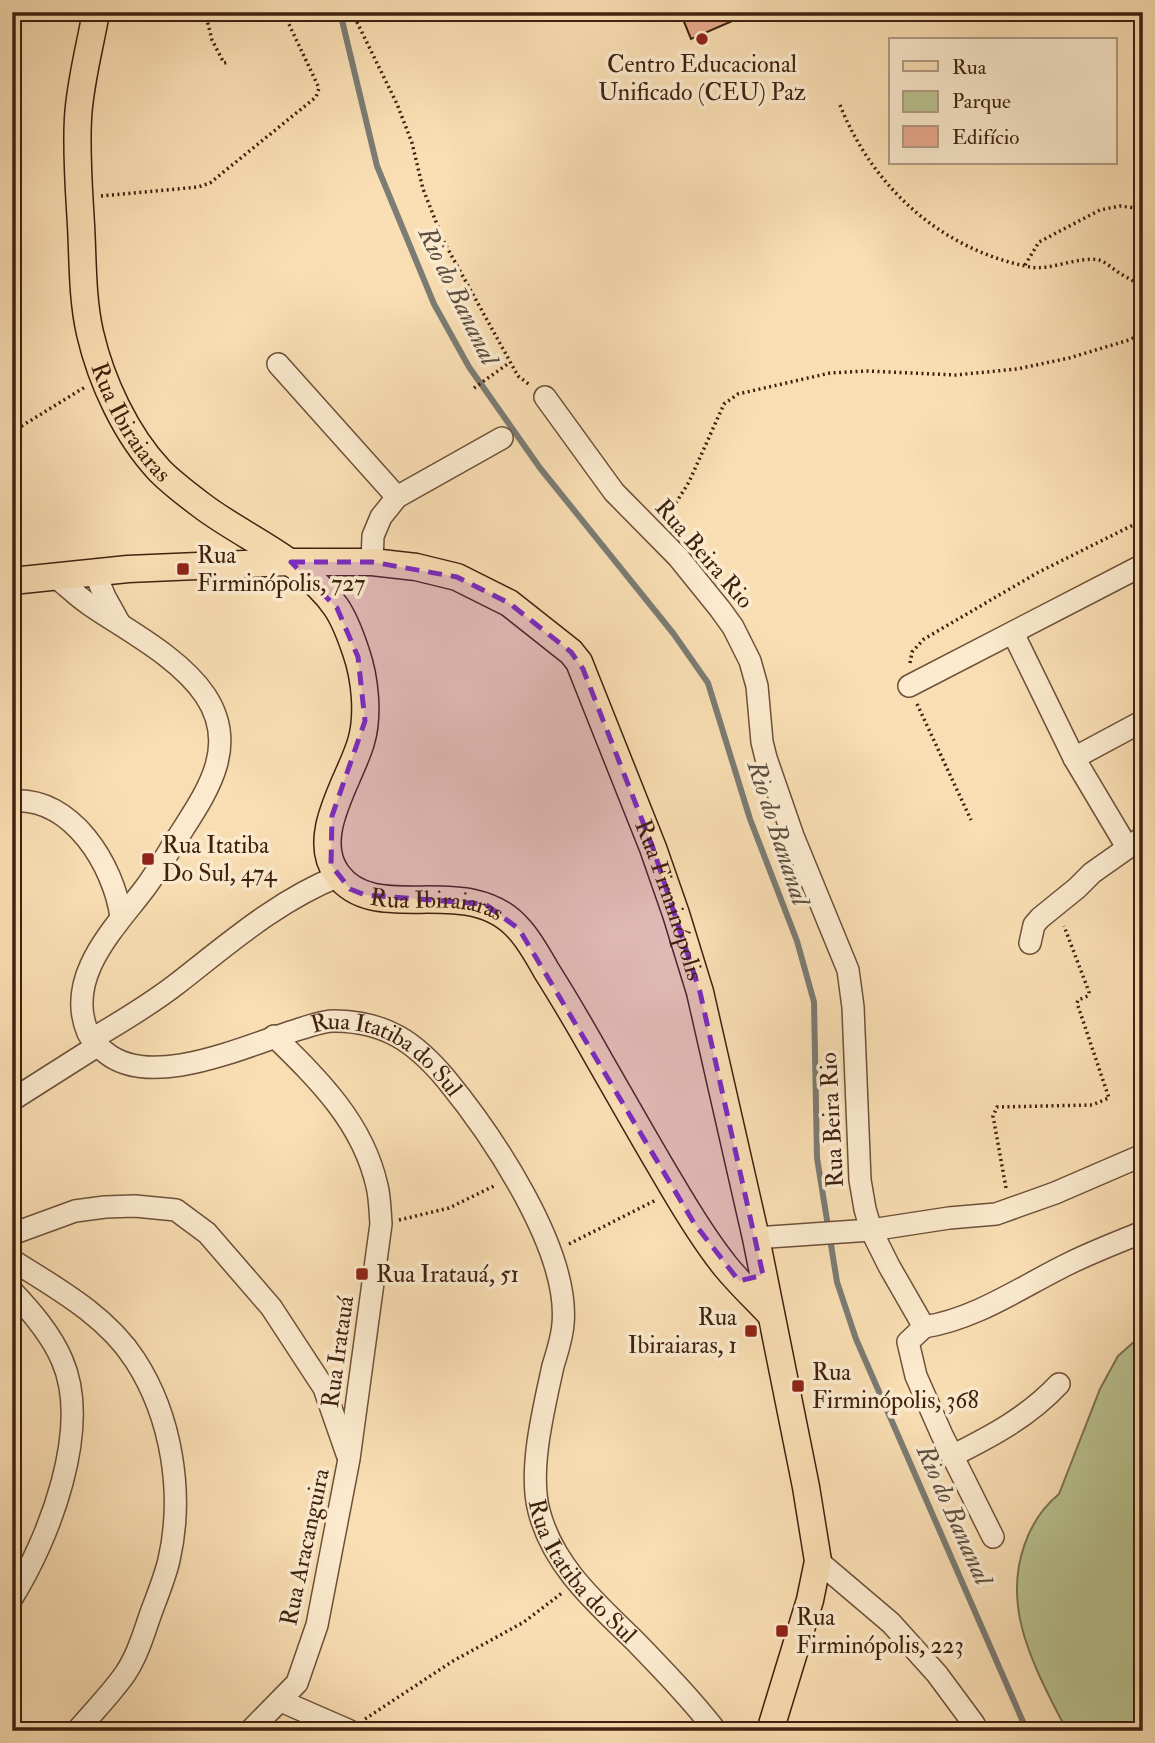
<svg xmlns="http://www.w3.org/2000/svg" width="1155" height="1743" font-family="'IM FELL Double Pica',serif">
  <style>
    .green { fill: #b9c290; stroke: #7c7250; stroke-width: 2 }
    .lines { fill: none; stroke-linecap: round; stroke-linejoin: round }
    .stream { stroke: #7b7c74; stroke-width: 6 }
    .building { fill: #e8a98c; stroke: #40210f; stroke-width: 2 }
    .minor-casing { stroke: #6e5038; stroke-width: 24 }
    .major-casing { stroke: #40210f; stroke-width: 29 }
    .path { stroke: #40210f; stroke-width: 3.5; stroke-dasharray: 2 3.5; stroke-linecap: butt }
    .minor { stroke: #fbeace; stroke-width: 21 }
    .major { stroke: #f9deb3; stroke-width: 26 }
    .marked { fill: #7b2cbf; fill-opacity: 0.2; stroke: #7b2cbf; stroke-width: 5; stroke-dasharray: 14 9; stroke-linejoin: round }
    .poi-dot { fill: #8f2418; stroke: #fbeace; stroke-width: 2.5 }
    .labels { text-anchor: middle; dominant-baseline: central; stroke-width: 7; stroke-linejoin: round; paint-order: stroke }
    .poi-label { font-size: 24px; fill: #40210f; stroke: #fbeace; text-anchor: start }
    .street-label { font-size: 24px; fill: #40210f; stroke: #fbeace }
    .water-label { font-size: 26px; font-style: italic; fill: #5e4f42; stroke: #fbeace }
  </style>
  <rect width="100%" height="100%" fill="#f9deb3"/>
  <filter id="stains"><feTurbulence type="fractalNoise" baseFrequency=".00286" numOctaves="4"/><feColorMatrix values="0 0 0 0 .2 0 0 0 0 .09 0 0 0 0 .02 0 0 0 .5 -.17"/></filter>
  <radialGradient id="worn" r=".72"><stop offset=".6" stop-color="#630" stop-opacity="0"/><stop offset="1" stop-color="#630" stop-opacity=".3"/></radialGradient>
  <path class="green" d="M1143 1334V1731H1067C1048 1695 1022 1646 1018 1606 1013 1565 1027 1520 1059 1494L1100 1389 1118 1356Z"/>
  <g class="lines">
    <path class="stream" d="M340 12 377 166 434 304 469 367 540 468 673 633 708 683 750 819 797 941 814 1002 817 1158 837 1282 856 1339 1027 1731"/>
  </g>
  <path class="building" d="M680 12H753L691 39Z"/>
  <g class="lines">
    <defs>
      <g id="minor">
        <path d="M278 364 397 497"/>
        <path d="M545 397 614 492 678 557 720 609 733 627 750 661 757 686 762 742 766 758 793 836 848 970 853 1007 860 1180 865 1209 871 1230 889 1266 924 1327"/>
        <path d="M372 562 373 536 381 517 397 497 502 438"/>
        <path d="M95 573 105 597 120 624"/>
        <path id="s1" d="M57 578C68 587 78 597 90 605 128 631 179 657 205 695 240 747 206 793 178 837 167 854 157 872 145 888 115 928 64 977 88 1033 92 1041 98 1047 105 1052 152 1092 251 1043 303 1028 313 1025 325 1020 336 1021 386 1022 415 1042 446 1079 492 1135 570 1250 563 1324 562 1338 557 1353 553 1366 544 1408 528 1470 539 1511 553 1566 596 1603 635 1641 663 1670 691 1699 716 1731"/>
        <path d="M1013 633 1074 758 1127 847"/>
        <path d="M909 686 1143 565"/>
        <path d="M1074 758 1143 721"/>
        <path d="M12 801C72 796 114 866 121 917"/>
        <path d="M1030 943 1034 925 1040 918 1077 888 1092 873 1143 837"/>
        <path d="M92 1039C121 1022 151 1004 178 983 228 944 278 900 339 876"/>
        <path d="M12 1100 97 1046"/>
        <path d="M12 1234 75 1211 105 1207 135 1206 176 1210 207 1233 271 1307 324 1388 347 1454"/>
        <path d="M756 1238 871 1230 949 1218 996 1214 1055 1193 1143 1155"/>
        <path d="M12 1260C56 1288 106 1315 135 1360 172 1417 184 1494 169 1560 165 1577 158 1594 152 1610 144 1632 138 1655 125 1674 111 1694 93 1712 77 1731"/>
        <path d="M12 1291C31 1311 51 1334 62 1360 92 1428 49 1539 12 1598"/>
        <path d="M924 1327C976 1319 1021 1287 1068 1264 1092 1252 1118 1242 1143 1232"/>
        <path d="M924 1327 908 1342 916 1376 942 1435 993 1537"/>
        <path d="M952 1456C992 1436 1028 1417 1059 1384"/>
        <path d="M818 1561 891 1623 937 1674 974 1724 972 1731"/>
        <path d="M281 1701 350 1731"/>
        <path d="M250 1731 297 1683 317 1625 349 1459 381 1224C380 1212 380 1198 377 1186 363 1123 319 1080 274 1036"/>
      </g>
      <g id="major">
        <path id="s2" d="M96 12C90 47 80 82 78 118 76 154 79 190 81 225 83 261 82 298 90 333 101 381 126 435 160 471 174 485 189 496 205 508 249 540 304 561 336 607 345 620 351 637 356 652 365 678 369 715 361 742 350 780 309 836 337 874 376 928 467 870 519 929 530 941 538 956 546 970 565 1000 583 1031 601 1063 624 1103 647 1144 671 1184 688 1213 705 1241 726 1267 740 1284 756 1299 771 1315"/>
        <path id="s3" d="M12 581 128 569 291 562H372L416 567 457 577 509 603 571 652 579 662 653 848 676 914 700 992 756 1238 806 1487 818 1561 810 1600 770 1731"/>
      </g>
    </defs>
    <use href="#minor" class="minor-casing"/>
    <use href="#major" class="major-casing"/>
    <path class="path" d="M205 12 212 40 224 63 229 62
      M352 12 397 104 412 143 423 189 444 242 518 376 530 385
      M840 105C873 188 942 250 1030 267 1050 271 1078 256 1099 260 1106 262 1114 270 1121 274 1129 279 1137 282 1143 289
      M101 196 198 187 210 183 316 97 319 88 287 20 259 12
      M1025 265 1039 242 1100 210 1120 206 1143 209
      M474 388 509 363
      M12 432 85 387
      M667 517 689 482 724 404 738 394 830 373 866 371 956 375 1017 369 1069 358 1129 340 1143 333
      M910 663 912 652 924 639 1037 573 1143 520
      M917 704 971 820
      M1006 1188 993 1116 997 1107 1092 1105 1109 1098 1077 1003 1078 1000 1088 996 1089 992 1064 926
      M399 1220 449 1208 496 1185
      M569 1244 656 1200
      M365 1719 453 1661 524 1622 562 1593"/>
    <use href="#minor" class="minor"/>
    <use href="#major" class="major"/>
  </g>
  <path class="marked" d="M291 562H372L457 577 509 603 571 652 583 669 653 848 700 992 763 1275 739 1281 694 1223 519 929 485 904 365 895 350 889 331 865 332 816 365 721 358 657 337 608Z"/>
  <g class="poi-dot">
    <circle cx="702" cy="39" r="7"/>
    <rect x="176" y="562" width="14" height="14" rx="3.5"/>
    <rect x="141" y="852" width="14" height="14" rx="3.5"/>
    <rect x="355" y="1267" width="14" height="14" rx="3.5"/>
    <rect x="744" y="1324" width="14" height="14" rx="3.5"/>
    <rect x="791" y="1379" width="14" height="14" rx="3.5"/>
    <rect x="775" y="1624" width="14" height="14" rx="3.5"/>
  </g>
  <g class="labels">
    <g class="poi-label">
      <text x="702" y="64" text-anchor="middle">Centro Educacional<tspan x="702" dy="28">Unificado (CEU) Paz</tspan></text>
      <text x="197" y="555">Rua<tspan x="197" dy="28">Firminópolis, 727</tspan></text>
      <text x="162" y="845">Rua Itatiba<tspan x="162" dy="28">Do Sul, 474</tspan></text>
      <text x="376" y="1274">Rua Iratauá, 51</text>
      <text x="737" y="1317" text-anchor="end">Rua<tspan x="737" dy="28">Ibiraiaras, 1</tspan></text>
      <text x="812" y="1372">Rua<tspan x="812" dy="28">Firminópolis, 368</tspan></text>
      <text x="796" y="1617">Rua<tspan x="796" dy="28">Firminópolis, 223</tspan></text>
    </g>
    <g class="street-label">
      <text stroke="none"><textPath href="#s2" startOffset="422">Rua Ibiraiaras</textPath></text>
      <text transform="translate(704 554) rotate(49)">Rua Beira Rio</text>
      <text stroke="none"><textPath href="#s3" startOffset="852">Rua Firminópolis</textPath></text>
      <text stroke="none"><textPath href="#s2" startOffset="1092">Rua Ibiraiaras</textPath></text>
      <text stroke="none"><textPath href="#s1" startOffset="898">Rua Itatiba do Sul</textPath></text>
      <text transform="translate(832 1120) rotate(-93)">Rua Beira Rio</text>
      <text transform="translate(338 1352) rotate(-82)">Rua Iratauá</text>
      <text transform="translate(305 1547) rotate(-78)">Rua Aracanguira</text>
      <text stroke="none"><textPath href="#s1" startOffset="1507">Rua Itatiba do Sul</textPath></text>
    </g>
    <g class="water-label">
      <text transform="translate(458 296) rotate(64)">Rio do Bananal</text>
      <text transform="translate(778 833) rotate(72)">Rio do Bananal</text>
      <text transform="translate(954 1515) rotate(66)">Rio do Bananal</text>
    </g>
  </g>
  <rect width="1155" height="1743" fill="none" stroke="#f9deb3" stroke-width="42"/>
  <rect x="14" y="14" width="1127" height="1715" fill="none" stroke="#40210f" stroke-width="3.5"/>
  <rect x="21" y="21" width="1113" height="1701" fill="none" stroke="#40210f" stroke-width="2"/>
  <rect x="889" y="38" width="228" height="126" fill="#fbeace" stroke="#b09a82" stroke-width="2"/>
  <rect x="903" y="61" width="35" height="10" fill="#f9deb3" stroke="#b09a82" stroke-width="2"/>
  <text x="952" y="74" font-size="21" fill="#40210f">Rua</text>
  <rect x="903" y="91" width="35" height="21" fill="#b9c290" stroke="#b09a82" stroke-width="2"/>
  <text x="952" y="108" font-size="21" fill="#40210f">Parque</text>
  <rect x="903" y="126" width="35" height="21" fill="#e8a98c" stroke="#b09a82" stroke-width="2"/>
  <text x="952" y="144" font-size="21" fill="#40210f">Edifício</text>
  <rect width="100%" height="100%" filter="url(#stains)"/>
  <rect width="100%" height="100%" fill="url(#worn)"/>
</svg>
